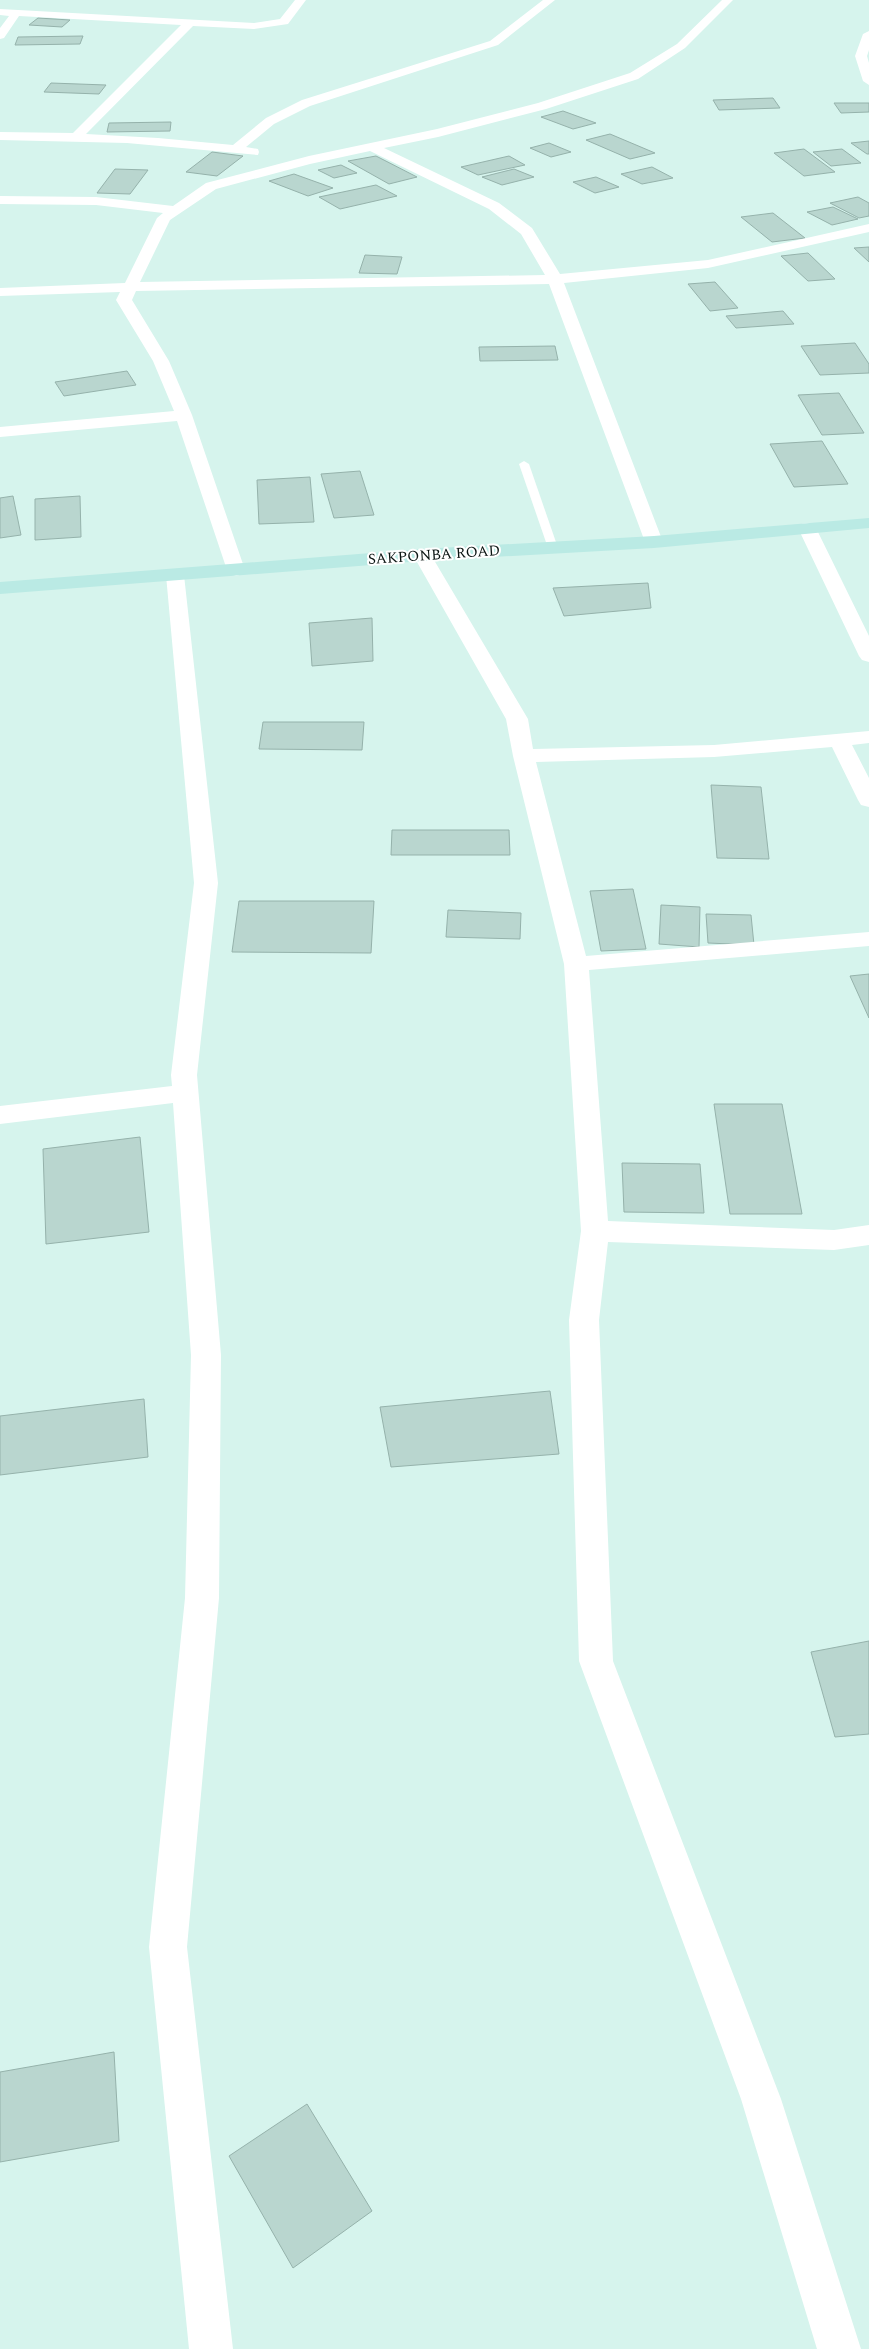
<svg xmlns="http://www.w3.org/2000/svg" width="869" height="2349" font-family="Spectral,serif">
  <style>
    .building { fill: #b9d6cf; stroke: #95b2ab }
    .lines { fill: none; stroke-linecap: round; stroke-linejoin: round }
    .lane { fill: #fff; fill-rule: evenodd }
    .street { fill: #fff; fill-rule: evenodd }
    .secondary { fill: #baeae4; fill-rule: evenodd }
    .labels { text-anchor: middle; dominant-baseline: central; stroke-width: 4; stroke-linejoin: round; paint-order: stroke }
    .far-street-label { font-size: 15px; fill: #0a1412; stroke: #fff }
  </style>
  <rect width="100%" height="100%" fill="#d6f4ed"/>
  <path class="building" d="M38 18 70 20 62 27 29 25Z
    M83 36 80 44 15 45 18 37Z
    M51 83 106 85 99 94 44 92Z
    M773 98 780 108 719 110 713 100Z
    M834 103H869V112L841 113Z
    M563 111 596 123 573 129 541 117Z
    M171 122 170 131 107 132 109 123Z
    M610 134 655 153 630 159 586 140Z
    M869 141V154H867L851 143Z
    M549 143 571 152 551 157 530 148Z
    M804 149 835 172 804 176 774 153Z
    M842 149 861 163 831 166 813 152Z
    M212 152 243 156 217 176 186 172Z
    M376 156 417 177 389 184 348 161Z
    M509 156 525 165 478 175 461 167Z
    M341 165 357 173 334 178 318 170Z
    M652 167 673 178 642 184 621 174Z
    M115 169 148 170 130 194 97 193Z
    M514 169 534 177 502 185 482 177Z
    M294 174 333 188 308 196 269 181Z
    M596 177 619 187 595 193 573 182Z
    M376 185 397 196 340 209 319 197Z
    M858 197 869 203V216L859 218 830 203Z
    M833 207 858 219 832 225 807 212Z
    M773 213 805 238 772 242 741 217Z
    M869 247V262L854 248Z
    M808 253 835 279 808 281 781 256Z
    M365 255 402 257 397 274 359 273Z
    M715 282 738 308 710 311 688 284Z
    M783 311 794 324 736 328 726 316Z
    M855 343 869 364V373L820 375 801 346Z
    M555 346 558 360 480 361 479 347Z
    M127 371 136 385 64 396 55 382Z
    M839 393 864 433 822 435 798 395Z
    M822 441 848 484 794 487 770 444Z
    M360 471 374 515 334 518 321 474Z
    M310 477 314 522 259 524 257 480Z
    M13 496 21 535 0 538V498Z
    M80 496 81 537 35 540V499Z
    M648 583 651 608 564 616 553 588Z
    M372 618 373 661 312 666 309 623Z
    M263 722H364L362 750 259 749Z
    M711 785 761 787 769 859 717 858Z
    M392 830H509L510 855H391Z
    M633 889 646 949 601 951 590 891Z
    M239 901H374L371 953 232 952Z
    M661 905 700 907 699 947 659 944Z
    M448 910 521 913 520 939 446 937Z
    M706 914 751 915 754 945 708 943Z
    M869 974V1018L850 976Z
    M714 1104H782L802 1214H730Z
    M140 1137 149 1232 46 1244 43 1149Z
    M622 1163 700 1164 704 1213 624 1212Z
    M550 1391 559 1454 391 1467 380 1407Z
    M144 1399 148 1457 0 1475V1416Z
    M869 1641V1734L835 1737 811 1652Z
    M114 2052 119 2141 0 2162V2072Z
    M307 2104 372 2211 293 2268 229 2156Z"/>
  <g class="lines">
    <path class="lane" d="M524 461 529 464 558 548 557 550 553 551 548 548 519 464Z"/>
    <path class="street" d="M295 0H306L288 24 254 29 193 26 86 134 158 138 233 145 266 118 302 100 490 41 543 0H555L498 45 310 106 274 124 246 147 258 149 259 152 258 155 127 143 0 140V132L73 133 181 25 19 16 4 38 0 39V28L9 16 0 15V9L254 23 280 19Z
      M722 0H733L685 48 638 79 546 109 438 137 384 148 499 203 532 228 560 274 708 260 869 224V232L708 268 564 283 663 542 661 546H647L645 542 549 284 136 291 132 300 169 361 192 415 245 570 243 574 236 576 229 574 227 570 177 421 0 437V427L174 411 153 361 116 300 120 292 0 296V288L125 283 157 218 163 213 96 205 0 204V196L96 197 173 206 206 183 309 156 437 129 538 103 630 73 677 44ZM370 151 489 209 521 234 545 275 140 282 170 220 216 189 310 164Z
      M869 31V50L867 56 869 63V85L863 81 855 56 863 34Z
      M807 523 813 524 816 528 869 636V662L862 660 859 656 798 528 801 524Z
      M422 549 429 551 431 555 528 719 533 749 714 745 869 731V743L852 745 869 778V807L861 805 858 800 832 747 714 757 536 762 586 956 869 932V946L589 970 608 1221 834 1230 869 1225V1245L834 1250 608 1242 599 1320 613 1661 781 2099 861 2349H817L741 2099 579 1661 569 1320 581 1231 564 964 513 756 506 719 413 555 415 551Z
      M175 569 182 571 184 575 218 883 197 1075 221 1355 219 1598 187 1947 233 2349H189L149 1947 185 1598 191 1355 173 1103 0 1124V1106L172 1086 171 1075 194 883 166 575 168 571Z"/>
    <path class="secondary" d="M869 518V528L654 548 422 561 0 594V582L422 549 654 536Z"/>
  </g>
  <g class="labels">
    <g class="far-street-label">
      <text transform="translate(434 555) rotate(-4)">SAKPONBA ROAD</text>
    </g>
  </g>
</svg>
